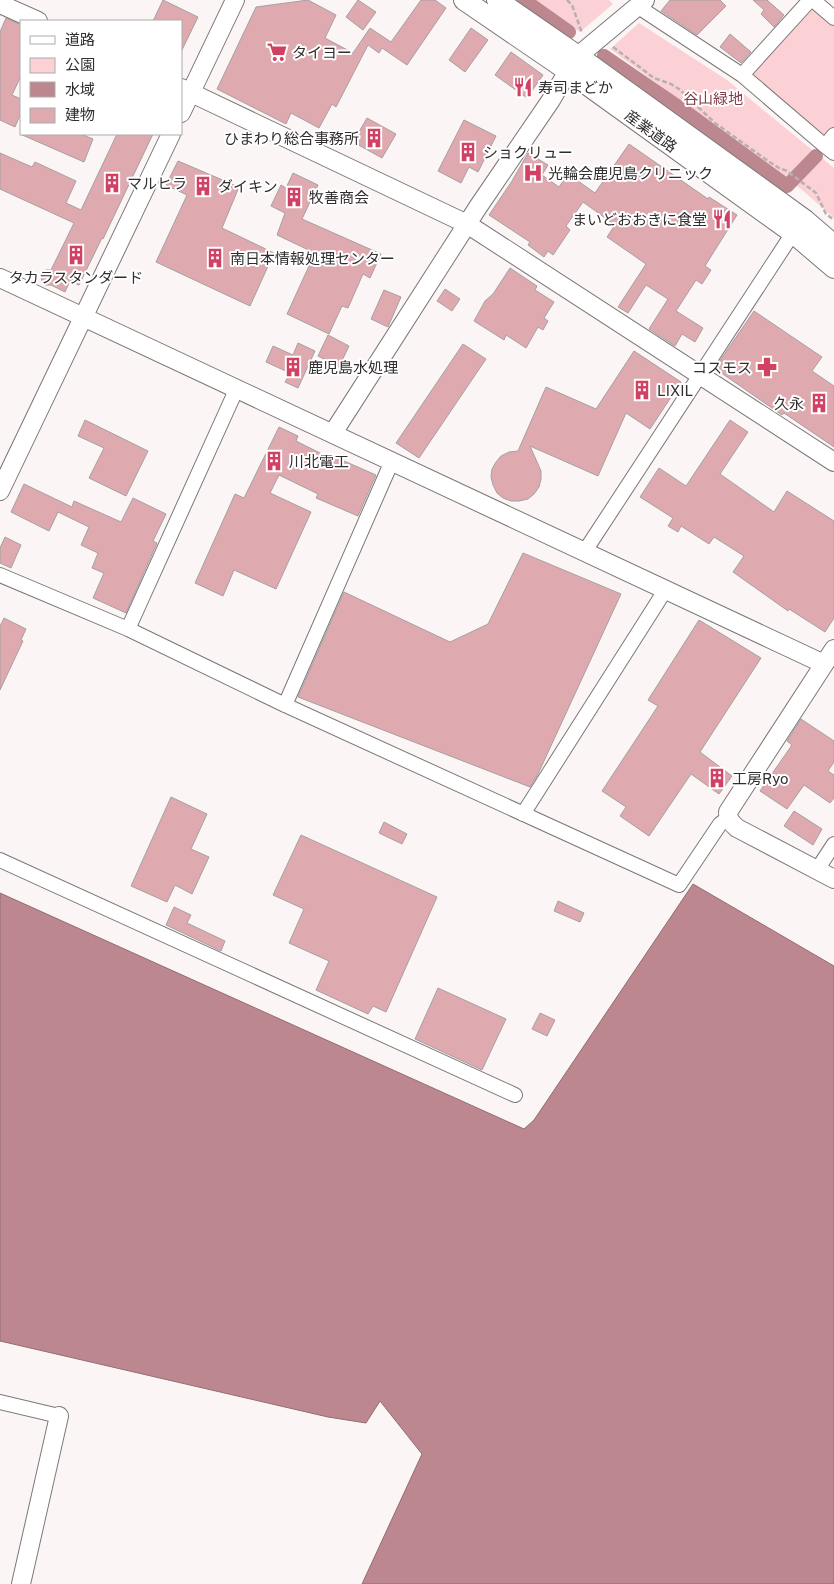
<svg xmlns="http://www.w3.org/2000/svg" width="834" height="1584" font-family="'Public Sans','Noto Sans JP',sans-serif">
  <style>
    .green { fill: #fbd1d6 }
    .water { fill: #bc878f; stroke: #926c72 }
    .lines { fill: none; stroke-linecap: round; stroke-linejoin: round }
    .canal { stroke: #bc878f; stroke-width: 14 }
    .building { fill: #dfa9b0; stroke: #a6a0a1 }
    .minor-casing { stroke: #7d7878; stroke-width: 16 }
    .tertiary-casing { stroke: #7d7878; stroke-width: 20 }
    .secondary-casing { stroke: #7d7878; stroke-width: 22 }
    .path { stroke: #b6b1b1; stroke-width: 2.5; stroke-dasharray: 5 2.5; stroke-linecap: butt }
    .minor { stroke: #fff; stroke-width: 14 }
    .tertiary { stroke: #fff; stroke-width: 18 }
    .secondary { stroke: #fff; stroke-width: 20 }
    .labels { text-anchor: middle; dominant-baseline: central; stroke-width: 4; stroke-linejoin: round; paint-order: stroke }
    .poi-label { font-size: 15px; fill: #302e2e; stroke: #fff; text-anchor: start }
    .park-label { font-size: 15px; fill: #813d49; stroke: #fff }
    .street-label { font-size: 15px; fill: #302e2e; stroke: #fff }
  </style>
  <rect width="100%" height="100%" fill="#fcf5f6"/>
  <path class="green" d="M533 0H609L613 4 580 32Z
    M812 5 834 25V127L826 137 750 74Z
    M639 23 727 80 834 168V218L801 189 610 49Z"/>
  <path class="water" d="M693 884 834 966V1584H362L422 1454 380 1401 366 1423 328 1417 0 1341V893L524 1129 534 1120Z"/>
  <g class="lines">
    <path class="canal" d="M524 0 569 32
      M604 56 683 110 787 186 816 156"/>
  </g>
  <path class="building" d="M163 0 198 17 181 52V21H153Z
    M308 0 336 15 325 38 353 53 370 28 391 42 421 0H435L446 8 407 65 382 48 379 53 368 45 336 107 332 104 319 128 291 113 286 124 217 89 256 7Z
    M358 0 376 12 363 30 346 17Z
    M670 0H720L726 6 697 35 661 11Z
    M753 0H767L784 15 774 27 761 14 764 10Z
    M6 18 21 25V76L12 95 21 99V113L15 127 0 120V32Z
    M471 28 488 40 465 72 449 60Z
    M730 34 751 52 741 63 720 47Z
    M511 52 543 75 527 98 495 75Z
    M367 118 396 134 382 158 353 142Z
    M464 120 496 136 478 172 469 167 461 183 438 171Z
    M20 134H81L93 139 84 162Z
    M117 134H153L103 239 102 238 79 285 70 281 65 292 51 285H45L42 281 41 277 42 273 46 270H51L74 223 0 189V153L32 167 35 162 76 181 66 203 81 210Z
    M629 144 708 199 709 197 737 215 705 266 711 270 702 284 696 280 676 311 703 328 695 342 682 334 675 346 649 329 668 299 646 285 628 313 618 307 646 264 607 237 615 225 583 202 566 226 570 230 553 255 548 251 544 257 528 245 530 242 489 215 512 181 528 153 548 165 542 175 559 187 568 174 595 193Z
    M178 161 239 187 222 228 274 253 250 306 156 262 187 195 166 185Z
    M293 173 318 185 302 219 381 254 370 278 363 274 348 308 342 306 329 334 287 314 315 253 277 235 285 213 271 206 281 185 286 188Z
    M510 268 537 286 535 290 554 302 544 318 548 321 543 330 538 327 526 348 506 335 504 340 474 321 485 301 493 294Z
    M445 289 460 299 452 311 437 301Z
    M384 290 401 297 388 327 371 319Z
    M754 311 822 357 812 371 834 386V447L784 413 782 415 720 372 719 362Z
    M328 335 349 346 339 367 318 356Z
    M298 343 315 351 298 388 285 382 290 373 266 362 273 346 293 355Z
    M463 344 486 359 419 458 396 443Z
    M634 351 681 382 650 429 626 413 598 476 530 446 541 471V479L539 487 534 494 528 499 519 501H511L503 498 497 493 493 485 491 477 492 469 496 462 501 456 509 452 518 451 546 387 596 409Z
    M85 420 148 451 126 496 89 478 104 448 78 436Z
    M730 420 748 432 720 474 774 512 787 491 834 521V618L825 632 789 609 788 611 733 572 744 556 714 537 709 544 681 526 678 532 668 526 673 518 640 497 659 468 686 486Z
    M279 427 298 436 296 441 334 460 335 457 376 475 358 516 316 498 318 494 279 475 270 493 311 512 276 589 234 570 223 596 195 583 235 494 244 498Z
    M24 484 72 507 74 501 121 522 133 498 166 514 153 541 157 543 126 613 93 598 104 573 92 568 98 553 81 545 89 527 58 512 49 531 11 512Z
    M5 537 21 545 11 568 0 563V548Z
    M523 553 621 594 538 774 530 787 298 697 344 592 450 642 488 624Z
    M4 618 26 629 21 640 23 641 0 690V626Z
    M699 620 761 658 700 752 732 776 719 794 691 774 649 836 620 816 626 807 602 791 658 706 648 700Z
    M801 719 834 741V762L828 771 834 775V798L830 803 804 785 787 809 760 791 792 745 787 741Z
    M171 797 207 814 191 849 209 857 192 894 175 885 167 902 131 886Z
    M794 811 822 829 813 845 784 826Z
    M384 822 407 834 402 844 379 833Z
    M301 835 437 897 386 1012 373 1006 368 1014 316 990 329 961 289 943 304 909 273 895Z
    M558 901 584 913 580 922 554 911Z
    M174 907 191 915 187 923 225 941 221 951 166 925Z
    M438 988 506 1019 482 1070 415 1039Z
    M540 1013 555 1020 547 1036 532 1029Z"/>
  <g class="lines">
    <defs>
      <path id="minor" d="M810 0 742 75 825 146
        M813 0 834 18
        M637 6 742 75
        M834 135 825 146 834 153
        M585 551 793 233
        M0 575 128 629 285 705 679 885 720 824 728 818
        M128 629 237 388
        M285 705 392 461
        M523 814 666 589
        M0 860 515 1095
        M817 870 834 844
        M0 1402 59 1416"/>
      <path id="tertiary" d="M0 4 38 21
        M181 88 467 224 834 462
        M181 113 235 0
        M0 278 824 664
        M333 433 478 207 551 100 568 71 578 56 645 0
        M0 491 171 134
        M834 649 728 812C728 819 731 823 737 828L834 879
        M21 1584 59 1416"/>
      <path id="secondary" d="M464 0 568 71 793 233 834 268
        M497 0 578 56 805 220 834 245"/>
    </defs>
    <use href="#minor" class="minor-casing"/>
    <use href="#tertiary" class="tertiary-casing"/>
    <use href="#secondary" class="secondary-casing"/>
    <path class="path" d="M567 0 572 5 582 33
      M613 47 654 78 671 84 679 89 715 123 768 161 779 168 787 171 816 193 826 214 834 220"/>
    <use href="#minor" class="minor"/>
    <use href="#tertiary" class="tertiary"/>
    <use href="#secondary" class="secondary"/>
  </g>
  <defs>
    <symbol id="supermarket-bare" viewBox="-9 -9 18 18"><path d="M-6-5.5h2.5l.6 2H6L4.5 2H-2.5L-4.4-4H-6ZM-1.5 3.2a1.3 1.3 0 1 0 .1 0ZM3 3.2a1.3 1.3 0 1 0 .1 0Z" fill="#d04164" stroke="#fff" stroke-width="2.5" paint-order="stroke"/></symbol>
    <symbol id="restaurant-bare" viewBox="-9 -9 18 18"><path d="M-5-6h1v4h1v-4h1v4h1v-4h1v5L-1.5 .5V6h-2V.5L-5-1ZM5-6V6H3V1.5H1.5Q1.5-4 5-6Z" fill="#d04164" stroke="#fff" stroke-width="2.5" paint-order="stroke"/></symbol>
    <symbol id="building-bare" viewBox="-9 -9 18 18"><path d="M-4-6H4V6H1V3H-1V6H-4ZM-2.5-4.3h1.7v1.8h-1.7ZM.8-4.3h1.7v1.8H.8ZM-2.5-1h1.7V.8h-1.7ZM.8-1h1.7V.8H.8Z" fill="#d04164" stroke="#fff" stroke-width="2.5" paint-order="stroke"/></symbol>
    <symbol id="hospital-bare" viewBox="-9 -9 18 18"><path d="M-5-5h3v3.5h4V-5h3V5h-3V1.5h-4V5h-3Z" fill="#d04164" stroke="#fff" stroke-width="2.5" paint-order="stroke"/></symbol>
    <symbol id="pharmacy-bare" viewBox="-9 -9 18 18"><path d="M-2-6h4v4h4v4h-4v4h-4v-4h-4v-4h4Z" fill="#d04164" stroke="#fff" stroke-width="2.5" paint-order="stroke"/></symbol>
  </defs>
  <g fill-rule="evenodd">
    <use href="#supermarket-bare" x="263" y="38" width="28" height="28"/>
    <use href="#restaurant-bare" x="509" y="73" width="28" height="28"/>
    <use href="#building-bare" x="360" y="124" width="28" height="28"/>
    <use href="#building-bare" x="454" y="138" width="28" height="28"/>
    <use href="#hospital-bare" x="519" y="159" width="28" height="28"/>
    <use href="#building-bare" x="98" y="169" width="28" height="28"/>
    <use href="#building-bare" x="189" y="172" width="28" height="28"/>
    <use href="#building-bare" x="280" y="183" width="28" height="28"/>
    <use href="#restaurant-bare" x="708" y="205" width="28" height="28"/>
    <use href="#building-bare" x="62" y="241" width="28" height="28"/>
    <use href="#building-bare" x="201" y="244" width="28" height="28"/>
    <use href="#building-bare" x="279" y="353" width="28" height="28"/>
    <use href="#pharmacy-bare" x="753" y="353" width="28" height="28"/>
    <use href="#building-bare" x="628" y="376" width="28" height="28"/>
    <use href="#building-bare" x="805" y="389" width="28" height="28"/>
    <use href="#building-bare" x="260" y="447" width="28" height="28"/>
    <use href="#building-bare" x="703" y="764" width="28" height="28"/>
  </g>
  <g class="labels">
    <g class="poi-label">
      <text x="292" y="52">タイヨー</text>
      <text x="538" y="87">寿司まどか</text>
      <text x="359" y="138" text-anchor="end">ひまわり総合事務所</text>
      <text x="483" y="152">ショクリュー</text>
      <text x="548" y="173">光輪会鹿児島クリニック</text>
      <text x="127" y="183">マルヒラ</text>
      <text x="218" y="186">ダイキン</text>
      <text x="309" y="197">牧善商会</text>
      <text x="707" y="219" text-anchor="end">まいどおおきに食堂</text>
      <text x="230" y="258">南日本情報処理センター</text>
      <text x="76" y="277" text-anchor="middle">タカラスタンダード</text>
      <text x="308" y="367">鹿児島水処理</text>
      <text x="752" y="367" text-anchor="end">コスモス</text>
      <text x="657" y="390">LIXIL</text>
      <text x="804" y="403" text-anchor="end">久永</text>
      <text x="289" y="461">川北電工</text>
      <text x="732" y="778">工房Ryo</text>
    </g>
    <g class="park-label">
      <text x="713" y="98">谷山緑地</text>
    </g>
    <g class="street-label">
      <text transform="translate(651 131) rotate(36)">産業道路</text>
    </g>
  </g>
  <rect x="20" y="20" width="162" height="115" fill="#ffffff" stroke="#acabab"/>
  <rect x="30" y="36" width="25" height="8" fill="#ffffff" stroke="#acabab"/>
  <text x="65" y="45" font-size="15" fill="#302e2e">道路</text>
  <rect x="30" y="58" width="25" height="15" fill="#fbd1d6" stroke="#acabab"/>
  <text x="65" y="70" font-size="15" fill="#302e2e">公園</text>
  <rect x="30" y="82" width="25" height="15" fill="#bc878f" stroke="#acabab"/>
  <text x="65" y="95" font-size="15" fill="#302e2e">水域</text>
  <rect x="30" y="108" width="25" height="15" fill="#dfa9b0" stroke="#acabab"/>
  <text x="65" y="120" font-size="15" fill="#302e2e">建物</text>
</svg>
